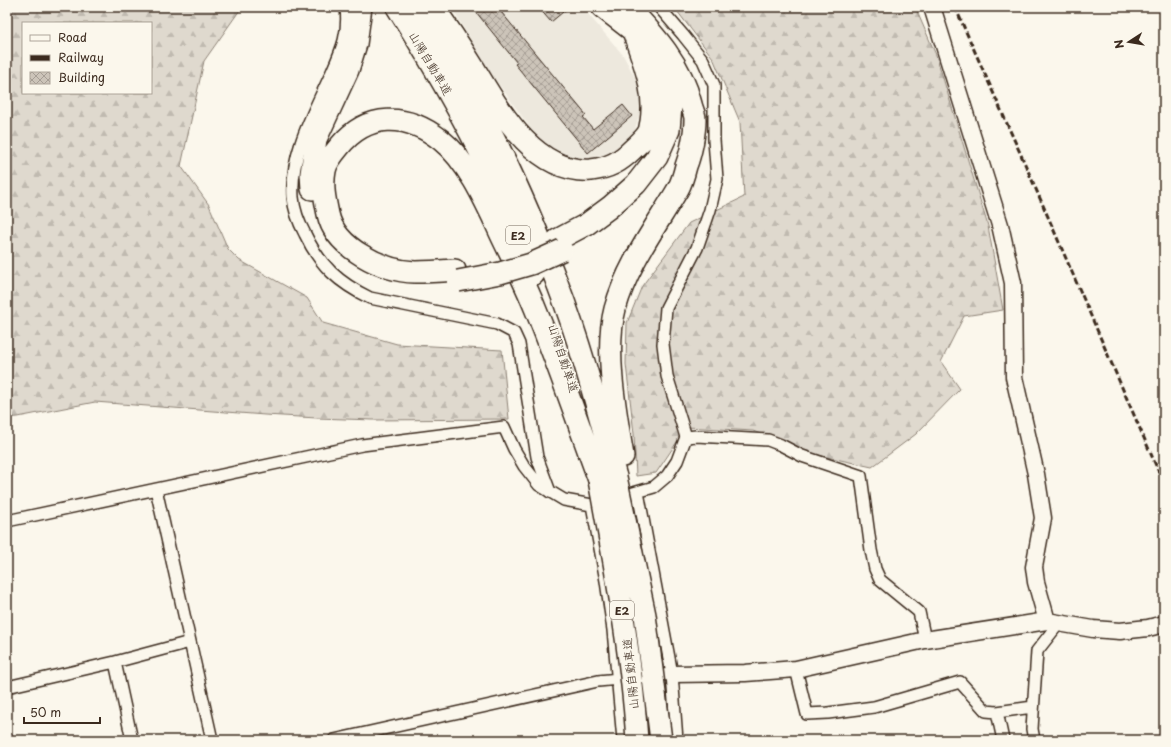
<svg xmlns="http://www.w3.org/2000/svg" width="1171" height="747" font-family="'Playpen Sans','Klee One',sans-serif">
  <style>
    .built { fill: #ede8dd }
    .forest { fill: url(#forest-firs); stroke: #8d8276; fill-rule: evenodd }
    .building { fill: url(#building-cross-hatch); stroke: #3b2a1e }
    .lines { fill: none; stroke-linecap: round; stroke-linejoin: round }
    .street-casing { stroke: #3b2a1e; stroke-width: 14 }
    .secondary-casing { stroke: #3b2a1e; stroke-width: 19 }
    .highway-casing { stroke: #3b2a1e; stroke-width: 24 }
    .street { stroke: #fbf7ec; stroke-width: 11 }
    .secondary { stroke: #fbf7ec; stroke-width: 16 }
    .highway { stroke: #fbf7ec; stroke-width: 21 }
    .rail { stroke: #3b2a1e; stroke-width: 3; stroke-dasharray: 6 3; stroke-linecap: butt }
    .highway-bridge-casing { stroke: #3b2a1e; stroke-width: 24; stroke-linecap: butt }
    .highway-bridge { stroke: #fbf7ec; stroke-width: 21 }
    .labels { text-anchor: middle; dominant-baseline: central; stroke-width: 3.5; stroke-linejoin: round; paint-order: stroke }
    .shield { fill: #fbf7ec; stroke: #75685c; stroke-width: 1 }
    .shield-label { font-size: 11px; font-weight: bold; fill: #3b2a1e }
    .street-label { font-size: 12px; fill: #3b2a1e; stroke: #fbf7ec }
  </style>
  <defs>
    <pattern id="forest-firs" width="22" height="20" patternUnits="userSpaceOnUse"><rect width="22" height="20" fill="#dfd9ce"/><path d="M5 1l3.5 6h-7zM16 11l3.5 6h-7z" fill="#c0bab0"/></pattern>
    <pattern id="building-cross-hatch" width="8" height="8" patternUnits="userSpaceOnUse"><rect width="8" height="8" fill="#ccc4b9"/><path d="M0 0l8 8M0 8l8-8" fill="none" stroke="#a79f96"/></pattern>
  </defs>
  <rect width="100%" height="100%" fill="#fbf7ec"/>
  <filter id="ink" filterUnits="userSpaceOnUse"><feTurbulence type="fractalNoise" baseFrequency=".025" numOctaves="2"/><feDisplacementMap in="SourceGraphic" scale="8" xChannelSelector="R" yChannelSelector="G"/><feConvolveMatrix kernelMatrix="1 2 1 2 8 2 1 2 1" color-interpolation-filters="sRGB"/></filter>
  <g filter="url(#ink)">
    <path class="built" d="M451 7H582L623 55 638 83 641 109 634 133 623 150 605 159H583L561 154 537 137 492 75Z"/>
    <path class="forest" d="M7 7H242L204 61 181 166 209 205 228 249 239 260 307 298 323 323 397 344 502 350 509 419 373 420 317 418 265 415 95 402 18 417 7 418ZM23 23H151V93H23Z
      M674 7H915L936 55 988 226 1003 310 964 316 941 362 960 389 916 434 872 467 809 453 753 431 687 427 656 473 636 476 634 434 626 364 627 323 642 286 689 223 744 197 740 122 713 58Z"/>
    <path class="building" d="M472 7H497L586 115 583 117 593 129 623 105 632 116 588 153 515 64 517 63Z
      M538 7H569L551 22Z"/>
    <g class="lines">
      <defs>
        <path id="street" d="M346 7C349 35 342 49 331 74 314 112 290 153 293 197 294 209 299 223 305 234 320 266 339 283 370 298L497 324 514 333 519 344 537 457 550 492
          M686 437 696 436 768 440 781 445 802 456 861 476 871 550 875 569 880 580 919 612 925 640
          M156 489 212 740
          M638 492 672 674 677 740
          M592 505 606 581 613 630 623 740
          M7 521 362 445 504 427 514 449 524 466 539 485 564 500 592 505 654 487 667 476 677 461 686 437 667 376 663 344 666 308 697 248 710 210 717 179 714 140V85L703 60 683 35 659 7
          M796 669 807 714 828 713 874 707 960 682 986 711 997 712 1033 707
          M7 687 115 662
          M997 712 1003 740
          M132 740 115 662 190 642
          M334 740 598 681 672 674
          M1034 740 1032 729 1037 651 1059 623"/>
        <path id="secondary" d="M932 7 1000 225 1013 283 1014 377 1036 474 1043 518 1034 567 1036 582 1047 621
          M672 674 745 673 796 669 925 640 1047 621 1093 629 1120 631 1148 628 1164 624"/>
        <path id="highway" d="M397 7C437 70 474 135 505 204 516 227 525 250 534 274
          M418 7C441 44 464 81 484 119 512 171 535 225 556 280 581 344 598 410 616 477
          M433 7C448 27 461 47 474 68 499 109 534 174 591 170 609 168 620 162 633 149 638 144 646 138 649 131 650 129 650 125 651 122 656 90 643 61 633 31
          M312 189 311 174 316 139 348 70 356 44 361 7
          M557 240 587 224 610 207 636 184 657 157 669 130 671 106 663 75 649 52 633 31 602 7
          M455 270C442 271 428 272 415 272 383 271 335 248 328 214 325 200 322 186 325 171 326 163 334 153 339 147 367 112 407 113 441 140 469 162 488 207 503 239 514 262 526 285 535 308 558 364 578 423 599 480
          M623 456C616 414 604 350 615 309 627 265 655 228 678 189 682 182 684 174 686 166 691 153 695 133 695 119 695 114 692 109 691 104 682 65 655 35 628 7"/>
      </defs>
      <use href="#street" class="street-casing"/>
      <use href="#secondary" class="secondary-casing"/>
      <use href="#highway" class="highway-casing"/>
      <use href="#street" class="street"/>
      <use href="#secondary" class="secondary"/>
      <use href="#highway" class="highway"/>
      <path class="rail" d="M955 7 1025 164 1164 484"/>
      <defs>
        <path id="highway-bridge" d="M458 281 500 273 531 264 562 250
          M616 477 645 615 661 740
          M599 480C615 566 631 652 637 740"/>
      </defs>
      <use href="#highway-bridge" class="highway-bridge-casing"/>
      <use href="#highway-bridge" class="highway-bridge"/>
    </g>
  </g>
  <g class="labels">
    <g class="shield">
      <rect x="506" y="226" width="24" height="18" rx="3"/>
      <rect x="610" y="601" width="24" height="18" rx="3"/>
    </g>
    <g class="shield-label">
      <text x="518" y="235">E2</text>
      <text x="622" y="610">E2</text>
    </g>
    <g class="street-label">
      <text transform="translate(431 63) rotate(59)">山陽自動車道</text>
      <text transform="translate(564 358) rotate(72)">山陽自動車道</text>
      <text transform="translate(630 674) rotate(-96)">山陽自動車道</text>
    </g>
  </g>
  <rect width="1171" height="747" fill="none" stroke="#fbf7ec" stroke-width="24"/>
  <rect x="12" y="12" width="1147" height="723" fill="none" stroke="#3b2a1e" stroke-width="1.5" filter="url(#ink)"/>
  <rect x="22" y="22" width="130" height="72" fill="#fbf7ec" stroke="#aea59a"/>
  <rect x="30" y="35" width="20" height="6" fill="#fbf7ec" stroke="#aea59a"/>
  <text x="58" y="42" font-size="12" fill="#3b2a1e">Road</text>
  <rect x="30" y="55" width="20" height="6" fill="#3b2a1e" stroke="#aea59a"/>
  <text x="58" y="62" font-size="12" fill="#3b2a1e">Railway</text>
  <rect x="30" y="72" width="20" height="12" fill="url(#building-cross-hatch)" stroke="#aea59a"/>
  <text x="58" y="82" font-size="12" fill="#3b2a1e">Building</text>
  <g transform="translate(1129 42) rotate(258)" stroke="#fbf7ec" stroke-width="3" paint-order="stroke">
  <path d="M0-3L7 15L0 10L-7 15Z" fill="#3b2a1e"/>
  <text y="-6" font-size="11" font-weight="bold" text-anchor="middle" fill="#3b2a1e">N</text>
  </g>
  <path d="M24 717v6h76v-6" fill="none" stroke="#3b2a1e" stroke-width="2"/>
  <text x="30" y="717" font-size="12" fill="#3b2a1e" stroke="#fbf7ec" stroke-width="3" paint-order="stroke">50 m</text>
</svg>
